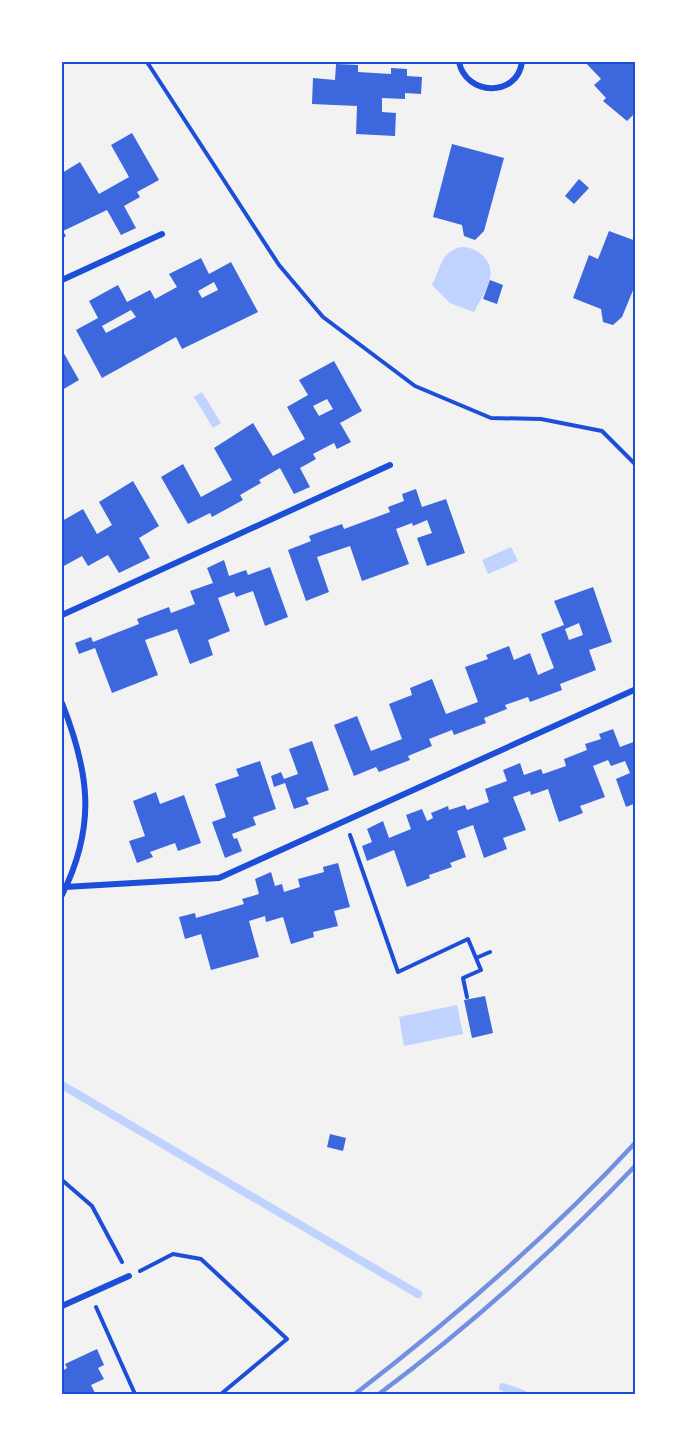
<svg xmlns="http://www.w3.org/2000/svg" width="697" height="1456" font-family="'Asap Condensed',sans-serif">
  <style>
    .water { fill: #bfd3fe }
    .lines { fill: none; stroke-linecap: round; stroke-linejoin: round }
    .stream { stroke: #bfd3fe; stroke-width: 8 }
    .building { fill: #3d67dc; fill-rule: evenodd }
    .path { stroke: #1d4ed8; stroke-width: 4 }
    .minor { stroke: #1d4ed8; stroke-width: 6 }
    .rail { stroke: #7290e2; stroke-width: 4.5 }
    .neatline { fill: none; stroke: #1d4ed8; stroke-width: 2 }
  </style>
  <rect width="100%" height="100%" fill="#f2f2f2"/>
  <path class="water" d="M462 247C479 247 496 263 489 282 486 292 479 302 474 312L450 303 432 285C441 269 440 251 462 247Z
    M202 392 221 423 213 428 194 397Z
    M511 547 518 561 488 574 482 560Z
    M457 1005 463 1034 404 1046 399 1017Z"/>
  <g class="lines">
    <path class="stream" d="M62 1085 418 1294
      M503 1387 523 1394"/>
  </g>
  <path class="building" d="M585 62H636V112L627 121 603 101 606 98 594 85 601 79Z
    M336 64 358 65V72L391 74V68L407 69V76L422 77 421 94 405 93V99L382 98V112L396 113 395 136 356 134 357 106 312 104 313 78 335 80Z
    M132 133 159 180 137 192 140 197 124 206 136 228 121 235 107 210 63 231 66 236 62 239V173L80 162 99 194 129 177 111 145Z
    M452 144 504 158 484 231 475 240 464 236 462 225 433 217Z
    M579 179 589 188 574 204 565 196Z
    M609 231 636 241V283L622 317 613 325 603 322 601 309 573 298 589 255 598 259Z
    M201 258 209 274 231 262 258 312 182 349 176 337 102 378 76 330 98 318 89 301 118 285 127 302 150 290 155 299 177 287 169 274ZM214 282 218 290 202 298 198 291ZM131 310 136 317 106 333 102 326Z
    M490 280 503 285 497 304 483 299Z
    M62 350 79 380 62 390Z
    M334 361 362 411 340 423 351 442 337 449 334 443 313 454 316 459 300 468 310 487 294 494 280 468 259 480 261 483 240 495 243 500 212 517 210 513 188 524 161 477 183 464 201 497 232 480 214 448 253 423 273 456 305 439 287 407 308 395 299 380ZM327 399 333 409 319 416 313 406Z
    M133 481 159 526 139 538 150 558 119 573 108 555 88 566 82 556 62 567V521L83 509 97 534 112 525 99 502Z
    M416 489 422 507 446 499 465 553 427 566 417 538 432 533 427 520 413 526 412 523 396 529 409 564 362 581 350 546 317 557 329 592 306 601 288 550 311 541 309 536 325 530 342 524 344 529 390 512 388 507 404 501 402 494Z
    M224 560 229 576 246 570 248 575 270 567 288 617 265 626 253 591 236 597 234 592 218 598 230 631 208 640 213 655 190 664 177 629 145 640 158 675 112 693 95 648 79 654 75 643 91 637 93 642 139 624 137 619 169 607 171 613 195 604 190 591 213 583 207 568Z
    M593 587 612 642 589 650 596 670 560 684 562 690 530 702 528 697 505 705 507 709 484 718 486 723 454 735 452 730 429 739 432 746 408 756 410 760 379 772 376 767 354 776 334 725 357 716 371 751 402 739 389 704 412 695 410 688 432 679 446 714 478 702 465 667 488 659 486 655 509 646 514 660 530 653 538 675 554 668 541 634 564 625 554 601ZM579 623 583 635 569 640 565 629Z
    M613 729 620 747 636 741V803L626 807 616 779 630 773 625 761 611 766 608 760 593 766 605 797 580 806 583 813 559 822 548 789 531 795 530 791 513 797 526 830 503 838 507 849 484 858 473 825 457 831 466 857 450 863 452 867 429 875 430 878 407 887 394 850 367 861 362 846 372 842 367 829 383 821 389 838 411 829 406 815 422 809 427 821 433 818 431 813 448 806 449 810 465 805 467 810 489 802 485 789 507 781 503 770 520 763 524 775 541 769 543 774 566 766 564 759 587 750 585 744 601 739 599 734Z
    M312 741 329 790 306 798 309 804 294 809 285 783 274 787 271 776 281 772 284 779 298 774 289 749Z
    M260 761 276 809 253 817 256 825 232 834 234 839 237 838 242 851 225 858 212 822 226 817 215 784 239 776 236 769Z
    M156 792 160 804 184 795 201 843 178 851 175 843 150 852 153 857 137 863 129 841 145 836 133 801Z
    M338 863 350 907 334 911 338 926 313 932 314 937 291 944 283 917 266 922 265 916 249 921 259 957 211 970 201 934 185 939 179 917 195 913 196 918 244 904 242 899 259 894 255 879 271 872 275 886 282 884 284 892 300 887 298 879 324 872 323 867Z
    M485 996 493 1033 472 1038 464 1000Z
    M330 1134 346 1138 343 1151 327 1147Z
    M97 1349 104 1365 98 1368 104 1379 91 1385 95 1393 62 1394V1371L67 1368 65 1364Z"/>
  <g class="lines">
    <path class="path" d="M147 62 279 265 323 317 415 386 491 418 541 419 602 431 636 465
      M350 835 398 972 468 939 481 970 463 978 467 997
      M476 958 490 952
      M62 1180 92 1206 122 1262
      M140 1271 173 1254 201 1259 287 1339 221 1394
      M96 1307 135 1394"/>
    <path class="minor" d="M459 62C466 96 517 98 522 62
      M62 280 162 234
      M62 615 390 465
      M62 703C89 772 97 825 62 895
      M65 887 219 878 634 690
      M62 1306 129 1276"/>
    <path class="rail" d="M355 1394C455 1317 550 1235 636 1142
      M379 1394C471 1325 557 1248 636 1165"/>
  </g>
  <rect width="697" height="1456" fill="none" stroke="#ffffff" stroke-width="126"/>
  <rect x="63" y="63" width="571" height="1330" class="neatline"/>
</svg>
